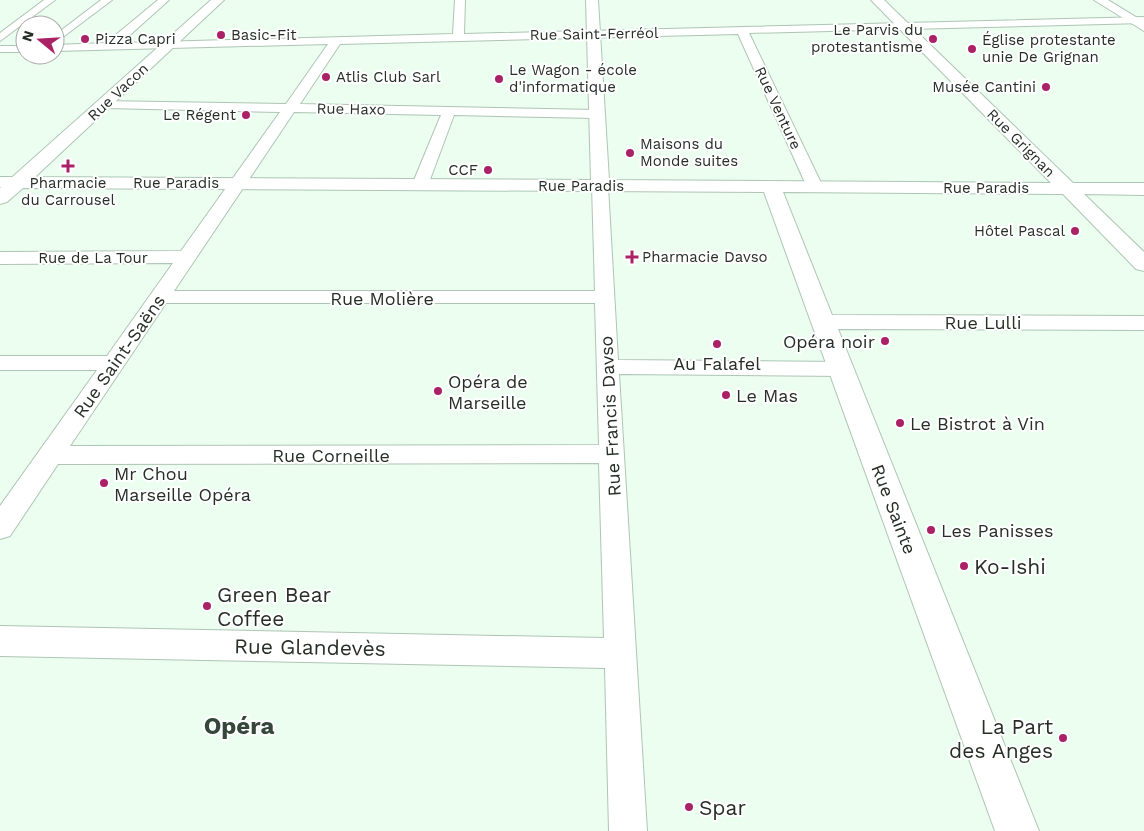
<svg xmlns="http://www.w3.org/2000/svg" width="1144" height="831" font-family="'Work Sans',sans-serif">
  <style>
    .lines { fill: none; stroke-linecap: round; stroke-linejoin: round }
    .pedestrian-casing { stroke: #aec5b4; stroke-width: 2 }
    .minor-casing { stroke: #aec5b4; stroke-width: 2 }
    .pedestrian { fill: #fff; fill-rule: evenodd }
    .minor { fill: #fff; fill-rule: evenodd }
    .poi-dot { fill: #aa2166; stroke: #fff; stroke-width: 2 }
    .labels { text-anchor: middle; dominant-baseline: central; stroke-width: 4; stroke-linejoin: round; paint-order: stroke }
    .far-poi-label { font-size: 15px; fill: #262e28; stroke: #fff; text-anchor: start }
    .far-street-label { font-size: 15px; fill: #262e28; stroke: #fff }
    .street-label { font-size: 18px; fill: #262e28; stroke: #fff }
    .poi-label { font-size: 18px; fill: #262e28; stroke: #fff; text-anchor: start }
    .near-poi-label { font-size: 21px; fill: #262e28; stroke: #fff; text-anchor: start }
    .near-street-label { font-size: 21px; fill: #262e28; stroke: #fff }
    .near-quarter-label { font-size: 24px; font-weight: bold; fill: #34473a; stroke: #fff }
  </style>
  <rect width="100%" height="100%" fill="#ebfef0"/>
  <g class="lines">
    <defs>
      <path id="pedestrian" d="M44 0H55L0 41V33Z
        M101 0H112L55 43V35Z
        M158 0H169L121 43 453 34 455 0H465L464 34 1144 17V23L749 33 823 187 815 192 807 187 738 34 340 44 300 104 596 110 603 114 596 118 454 115 428 185 420 190 412 185 441 115 294 112 174 291H595L592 186 600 181 608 186 618 360 841 362 849 364 852 369 849 374 841 376 619 374 647 831H609L605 668 0 656V626L604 638 599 463 58 464 10 536 0 539V506L97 370H0V356H107L173 263 0 264V252L181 251 280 112 106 108 101 107 99 104 101 101 286 104 328 44 55 51V45L106 43ZM166 303H595L599 445 70 446Z
        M0 46H25V52H0Z
        M0 177H17L25 182 17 187H0Z"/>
      <path id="minor" d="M211 0H224L35 177 591 180 586 0H598L609 180 1051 183 871 0H884L1073 183H1144V195L1084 194 1144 252V271L1136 269 1063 194 783 192 832 315 1144 316V330L838 329 1039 831H995L764 192 23 188 7 202 0 204V188Z
        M1094 0H1108L1144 22V31Z"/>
    </defs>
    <use href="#pedestrian" class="pedestrian-casing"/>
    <use href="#minor" class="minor-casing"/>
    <use href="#pedestrian" class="pedestrian"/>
    <use href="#minor" class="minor"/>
  </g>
  <g class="poi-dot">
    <circle cx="221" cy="35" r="5"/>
    <circle cx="85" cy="39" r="5"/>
    <circle cx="933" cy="39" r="5"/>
    <circle cx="972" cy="49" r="5"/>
    <circle cx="326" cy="77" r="5"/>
    <circle cx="499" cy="79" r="5"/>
    <circle cx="1046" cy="87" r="5"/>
    <circle cx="246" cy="115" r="5"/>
    <circle cx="630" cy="153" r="5"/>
    <path d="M65.5 158.5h5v5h5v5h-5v5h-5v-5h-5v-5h5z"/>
    <circle cx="488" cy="170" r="5"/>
    <circle cx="1075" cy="231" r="5"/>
    <path d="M629.5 249.5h5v5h5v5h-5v5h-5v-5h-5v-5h5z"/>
    <circle cx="885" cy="341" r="5"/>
    <circle cx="717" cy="344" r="5"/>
    <circle cx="438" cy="391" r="5"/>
    <circle cx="726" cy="395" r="5"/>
    <circle cx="900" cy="423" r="5"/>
    <circle cx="104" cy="483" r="5"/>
    <circle cx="931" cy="530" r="5"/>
    <circle cx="964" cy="566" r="5"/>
    <circle cx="207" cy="606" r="5"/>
    <circle cx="1063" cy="738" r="5"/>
    <circle cx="689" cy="807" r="5"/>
  </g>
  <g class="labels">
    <g class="far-poi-label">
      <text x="923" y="30" text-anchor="end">Le Parvis du<tspan x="923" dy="17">protestantisme</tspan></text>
      <text x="231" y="35">Basic-Fit</text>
      <text x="95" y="39">Pizza Capri</text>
      <text x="982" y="40">Église protestante<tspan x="982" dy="17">unie De Grignan</tspan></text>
      <text x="509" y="70">Le Wagon - école<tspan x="509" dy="17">d'informatique</tspan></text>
      <text x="336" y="77">Atlis Club Sarl</text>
      <text x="1036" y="87" text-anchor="end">Musée Cantini</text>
      <text x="236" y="115" text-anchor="end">Le Régent</text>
      <text x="640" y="144">Maisons du<tspan x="640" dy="17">Monde suites</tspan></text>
      <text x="478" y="170" text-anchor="end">CCF</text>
      <text x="68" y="183" text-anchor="middle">Pharmacie<tspan x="68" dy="17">du Carrousel</tspan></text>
      <text x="1065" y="231" text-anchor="end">Hôtel Pascal</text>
      <text x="642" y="257">Pharmacie Davso</text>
    </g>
    <g class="far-street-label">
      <text transform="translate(594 34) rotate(-1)">Rue Saint-Ferréol</text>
      <text transform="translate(118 92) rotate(-43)">Rue Vacon</text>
      <text transform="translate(778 108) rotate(65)">Rue Venture</text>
      <text transform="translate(351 109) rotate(1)">Rue Haxo</text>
      <text transform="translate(1021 143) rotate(45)">Rue Grignan</text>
      <text x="176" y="183">Rue Paradis</text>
      <text x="581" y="186">Rue Paradis</text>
      <text x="986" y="188">Rue Paradis</text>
      <text x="93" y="258">Rue de La Tour</text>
    </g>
    <g class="street-label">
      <text x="382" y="298">Rue Molière</text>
      <text x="983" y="322">Rue Lulli</text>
      <text transform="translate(119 356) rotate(-55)">Rue Saint-Saëns</text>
      <text transform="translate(610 416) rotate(-93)">Rue Francis Davso</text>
      <text x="331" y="455">Rue Corneille</text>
      <text transform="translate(894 509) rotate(69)">Rue Sainte</text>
    </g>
    <g class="poi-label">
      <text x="875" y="341" text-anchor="end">Opéra noir</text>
      <text x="717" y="363" text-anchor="middle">Au Falafel</text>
      <text x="448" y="381">Opéra de<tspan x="448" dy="21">Marseille</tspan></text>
      <text x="736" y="395">Le Mas</text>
      <text x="910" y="423">Le Bistrot à Vin</text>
      <text x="114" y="473">Mr Chou<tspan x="114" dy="21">Marseille Opéra</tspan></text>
      <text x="941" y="530">Les Panisses</text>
    </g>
    <g class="near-poi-label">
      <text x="974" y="566">Ko-Ishi</text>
      <text x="217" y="594">Green Bear<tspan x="217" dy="24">Coffee</tspan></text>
      <text x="1053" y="726" text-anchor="end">La Part<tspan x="1053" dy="24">des Anges</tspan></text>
      <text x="699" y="807">Spar</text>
    </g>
    <g class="near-street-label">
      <text transform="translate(310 647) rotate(1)">Rue Glandevès</text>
    </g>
    <g class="near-quarter-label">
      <text x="239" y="726">Opéra</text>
    </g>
  </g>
  <g transform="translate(40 40) rotate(288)"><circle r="24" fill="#ffffff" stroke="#a8aba9"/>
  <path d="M0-4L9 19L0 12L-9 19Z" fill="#aa2166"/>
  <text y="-8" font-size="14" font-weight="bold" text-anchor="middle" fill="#262e28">N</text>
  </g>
</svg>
